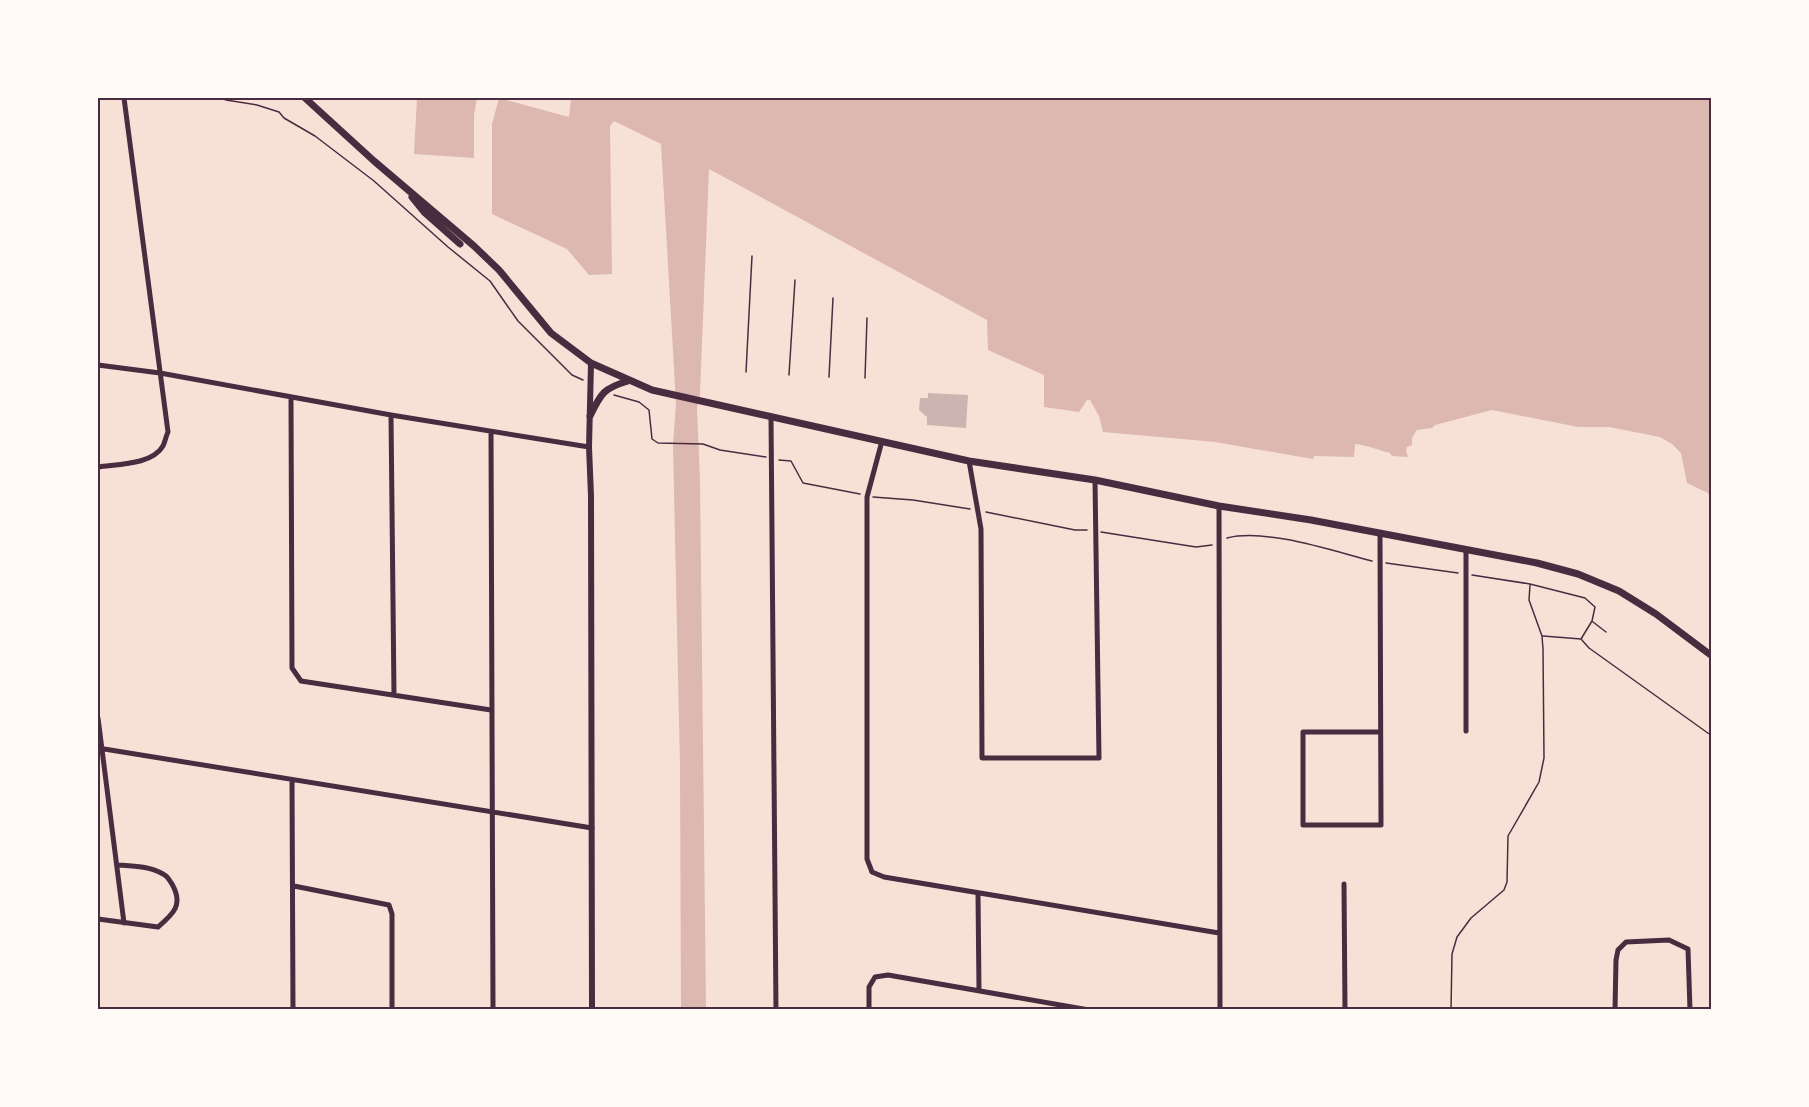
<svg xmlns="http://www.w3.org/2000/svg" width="1809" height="1107" font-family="'Work Sans',sans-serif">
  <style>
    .water { fill: #dcb8b0 }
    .building { fill: #ccb4b1 }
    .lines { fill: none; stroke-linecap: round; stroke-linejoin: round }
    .path { stroke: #4a2c40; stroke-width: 1.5 }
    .minor { stroke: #4a2c40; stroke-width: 5 }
    .tertiary { stroke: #4a2c40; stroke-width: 6 }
    .secondary { stroke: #4a2c40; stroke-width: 7 }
    .neatline { fill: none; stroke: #4a2c40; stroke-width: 2 }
  </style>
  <rect width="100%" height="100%" fill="#f7e1d7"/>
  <path class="water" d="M417 98H477L474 115V158L414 154Z
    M499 98 569 117 571 99 568 98H1711V515V502L1708 493 1687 483 1681 453 1672 444 1660 437 1609 427H1578L1492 410 1435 425 1432 428 1417 430 1412 438V445L1407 447 1406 451 1408 457 1392 456 1390 453C1378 450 1367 445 1355 444L1354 457 1314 456 1313 459 1215 442 1103 432 1099 416 1090 400H1087L1079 412 1044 407V375L988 350 987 320 709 169 700 394 697 408 700 480 706 1009H681L680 767 673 445 676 403 661 144 614 121 610 126 612 274 589 275 567 249 492 214V124Z"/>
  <path class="building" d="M928 393 968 395 966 428 927 425V417L919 410 920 398H928Z"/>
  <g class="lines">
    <path class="path" d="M222 98 226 100 257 105 279 112 284 118 315 136 374 181 448 247 490 281 518 321 572 375 583 380
      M746 372 752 256
      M789 375 795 280
      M829 377 833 298
      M865 378 867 318
      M614 395 639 402 649 410 652 439 658 443 703 444 720 450 766 457
      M779 460 791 461 803 483 860 494
      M873 497 913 500 970 509
      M986 512 1075 530H1087
      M1101 532 1196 547 1212 545
      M1227 538C1266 528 1333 551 1372 561
      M1386 563 1458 573
      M1472 575 1530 584 1585 598 1595 607 1592 621 1581 639
      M1593 622 1606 632
      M1543 636 1581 639 1589 648 1712 736
      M1451 1010 1452 954 1457 937 1471 918 1504 890 1507 882 1508 836 1539 782 1544 758 1543 649 1542 636 1529 600 1530 585"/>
    <path class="minor" d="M98 365 160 373 391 415 589 447
      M291 397 292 668 301 681 491 710
      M391 415 394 695
      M771 416 776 1010
      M491 432 493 1010
      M882 441 867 497V859L872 872 884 877 1219 933
      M969 461 981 529 982 758H1099L1095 480
      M98 467C117 464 152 465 163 446 165 442 166 436 168 432L124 98
      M1219 506 1220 1010
      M1466 549V731
      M98 718 124 923
      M1380 732H1303V825H1381L1380 534
      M98 748 592 828
      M292 780 293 1010
      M1344 884 1345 1010
      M294 886 389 905 392 914V1010
      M978 893 979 991
      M98 919 158 927C173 914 184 905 172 884 169 880 168 876 163 874 149 866 132 866 117 865
      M869 1010V987L875 977 888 975 1089 1010
      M1615 1010 1616 960 1618 950 1626 942 1669 940 1688 949 1690 1010"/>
    <path class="tertiary" d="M591 363 589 447 591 496 592 1010"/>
    <path class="secondary" d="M305 98 374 161 474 246 499 270 551 333 591 363 652 390 969 461 1095 480 1219 506 1311 520 1537 563 1578 574 1619 591 1656 614 1712 656
      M412 197 425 213 460 244
      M590 416C601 393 604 388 628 381"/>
  </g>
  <rect width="1809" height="1107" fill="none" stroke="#fffaf5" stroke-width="198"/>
  <rect x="99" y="99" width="1611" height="909" class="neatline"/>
</svg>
